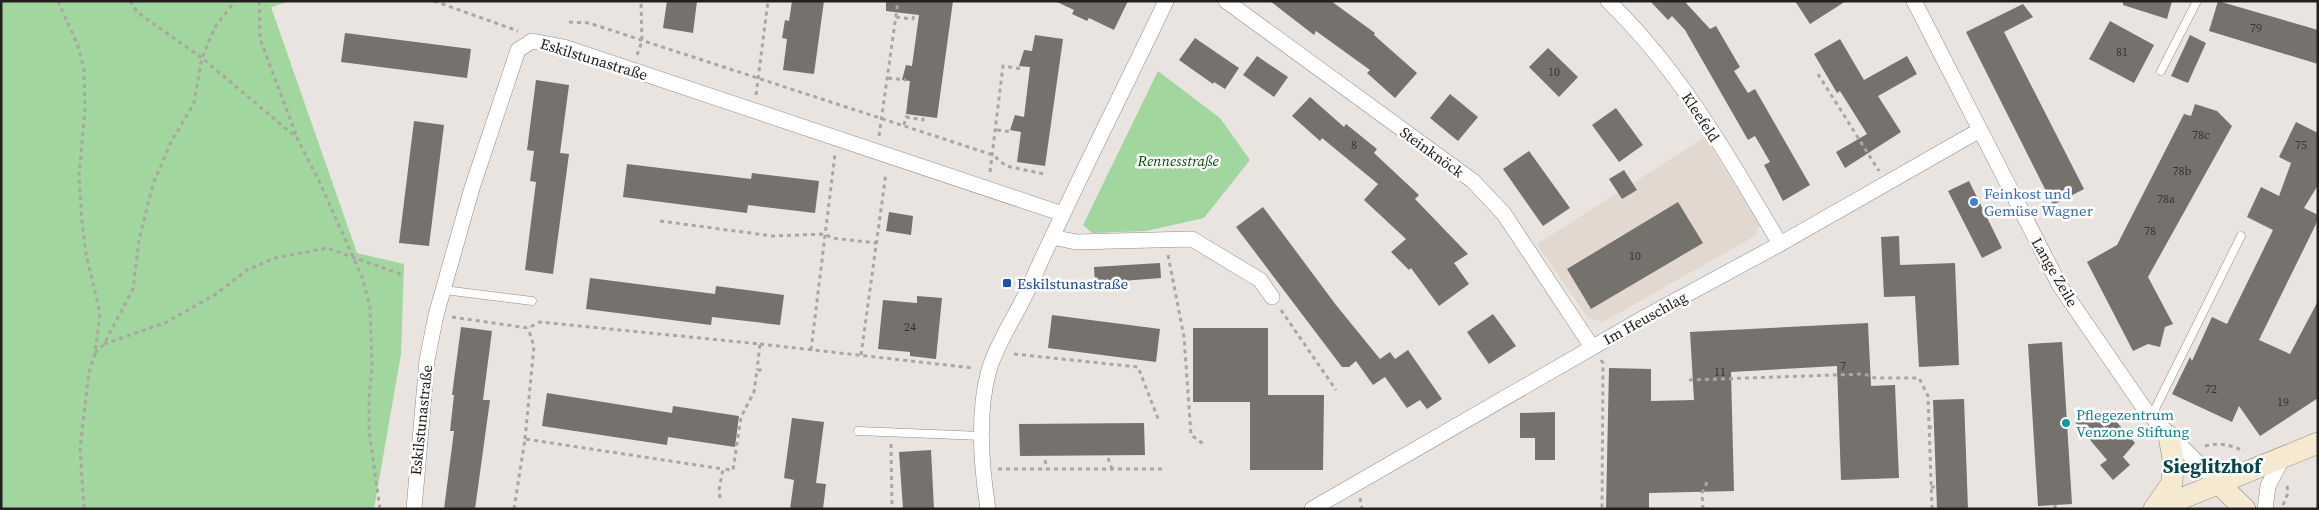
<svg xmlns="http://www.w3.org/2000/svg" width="2319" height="510" font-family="'Source Serif 4',serif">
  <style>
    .built { fill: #e3d8cf }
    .green { fill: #a1d69e }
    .building { fill: #75716d }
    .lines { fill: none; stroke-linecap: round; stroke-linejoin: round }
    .lane-casing { stroke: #908b88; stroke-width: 9 }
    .street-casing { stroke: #908b88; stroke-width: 16 }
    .secondary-casing { stroke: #908b88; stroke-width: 22 }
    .path { stroke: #aaa6a3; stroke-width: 3; stroke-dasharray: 4 4; stroke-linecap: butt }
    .lane { stroke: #fff; stroke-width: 8 }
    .street { stroke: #fff; stroke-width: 15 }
    .secondary { stroke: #f5eacf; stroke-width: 21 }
    .shop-dot { fill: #3f7fe0; stroke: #fff; stroke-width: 2 }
    .transit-dot { fill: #1a4fb4; stroke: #fff; stroke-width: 2 }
    .culture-dot { fill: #0f9aa8; stroke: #fff; stroke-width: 2 }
    .labels { text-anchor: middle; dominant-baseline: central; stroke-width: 5; stroke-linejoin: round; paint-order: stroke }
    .number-label { font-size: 12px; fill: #373432 }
    .street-label { font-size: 15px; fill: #22201f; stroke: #fff }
    .park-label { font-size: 15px; font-style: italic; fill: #08470a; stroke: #fff }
    .shop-label { font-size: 15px; fill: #366cbe; stroke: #fff; text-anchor: start }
    .transit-label { font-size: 15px; fill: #164399; stroke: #fff; text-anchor: start }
    .culture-label { font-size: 15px; fill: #0d838f; stroke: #fff; text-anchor: start }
    .district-label { font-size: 20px; font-weight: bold; fill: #04464c; stroke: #fff }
  </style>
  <rect width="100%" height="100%" fill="#e9e4e0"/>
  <path class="built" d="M1705 137 1759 224 1755 236 1603 322 1588 318 1537 244Z"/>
  <path class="green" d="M1 1H290L271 7 357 253 404 264 401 354 374 509H1Z
    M1158 71 1220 118 1250 160 1204 218 1146 231 1092 233 1083 225Z"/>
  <path class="building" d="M667 1H697L693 33 663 28Z
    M792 1H824L814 74 783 70 787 39 782 38 785 20 789 21Z
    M886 1H953L937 118 906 114 910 81 902 80 906 65 912 66 919 15 886 11Z
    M1055 1H1128L1114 30 1089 18 1087 21 1072 14 1074 10Z
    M1270 1H1331L1375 33 1374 35 1417 73 1395 98 1367 73 1370 70 1316 31 1314 35Z
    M1650 1H1688L1686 3 1710 29 1716 26 1740 67 1734 71 1748 93 1755 89 1810 185 1783 201 1764 165 1770 162 1755 136 1748 140 1685 30 1672 16 1668 20Z
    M1795 1H1846L1810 24Z
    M2123 1H2172L2167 19 2123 5Z
    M2218 1 2318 30V64L2209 31Z
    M2023 4 2033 17 2004 32 2084 189 2053 205 1966 32Z
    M2110 21 2154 45 2134 83 2089 59Z
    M345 33 471 49 467 78 341 62Z
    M1035 35 1063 39 1045 166 1017 162 1021 132 1010 130 1015 115 1024 117 1030 67 1019 66 1024 50 1032 51Z
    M2190 35 2206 43 2188 83 2171 76Z
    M1195 38 1239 68 1225 89 1214 82 1213 84 1179 60Z
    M1840 39 1864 80 1907 56 1917 74 1878 96 1901 132 1845 168 1836 152 1867 134 1840 91 1837 93 1814 54Z
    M1548 48 1578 77 1559 97 1529 67Z
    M1257 56 1288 77 1274 97 1243 75Z
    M536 80 569 85 560 153 569 154 553 274 525 270 536 182 530 181 534 151 527 150Z
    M1450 94 1478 117 1458 141 1430 118Z
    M1310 97 1344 127 1346 124 1377 149 1374 153 1419 195 1415 199 1468 254 1454 263 1469 284 1439 306 1411 268 1409 270 1391 252 1406 239 1364 200 1378 184 1322 138 1320 141 1292 116Z
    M2195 104 2217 111 2232 126 2148 277 2173 324 2165 327 2160 347 2148 344 2133 351 2087 262 2117 245 2184 114 2191 116Z
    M1616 108 1643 145 1619 162 1592 125Z
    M414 121 444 125 429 246 399 243Z
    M2296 122 2318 133V185L2304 208 2318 215V220L2259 340 2290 354 2318 301V398L2260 436 2239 406 2232 422 2172 394 2190 357 2192 361 2212 317 2227 324 2273 230 2247 217 2261 187 2279 196 2291 163 2279 157Z
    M1529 151 1570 208 1543 226 1503 169Z
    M627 164 751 179 752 173 819 181 815 213 748 205 747 213 623 197Z
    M1624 170 1637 190 1622 199 1609 179Z
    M1969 181 2002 248 1982 258 1948 191Z
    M1678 202 1703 243 1591 309 1567 269Z
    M1263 207 1336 305 1380 359 1390 352 1395 359 1408 350 1442 399 1427 409 1420 400 1407 408 1385 377 1373 385 1356 361 1349 367H1342L1236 227Z
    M889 212 913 216 911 235 886 231Z
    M1899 236 1900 265 1955 263 1959 365 1919 367 1915 296 1884 297 1881 237Z
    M1160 263 1161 278 1095 283 1094 267Z
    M590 278 715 294 716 286 784 295 780 325 712 317 711 325 586 309Z
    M917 296 942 298 936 359 910 356V352L878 349 883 300 917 303Z
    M1493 314 1516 346 1489 364 1467 332Z
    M1052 315 1160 329 1156 362 1048 348Z
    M1868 323 1871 386 1895 385 1899 478 1841 480 1837 366 1731 372 1734 491 1649 493V509H1606L1609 368 1651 369V401L1694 400 1690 332Z
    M461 327 492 331 483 400H490L475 509H444L454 431H450L454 395H452Z
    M1193 328H1268V395H1324L1323 470H1250V402H1193Z
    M2062 342 2072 504 2038 506 2028 344Z
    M547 393 672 413 673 406 739 416 735 447 668 437 667 445 542 426Z
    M1964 399 1968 509H1937L1933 400Z
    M2089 410 2104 427 2114 419 2135 443 2123 457 2130 465 2113 480 2100 465 2107 460 2075 422Z
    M1555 412V460H1535V438H1520V413Z
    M792 418 824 422 816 483 826 484 823 509H790L794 480 784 478Z
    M1144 423 1145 455 1020 456 1019 424Z
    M931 450 934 509H903L899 452Z"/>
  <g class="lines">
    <defs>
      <path id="lane" d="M2161 71 2197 1
        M444 290 532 301
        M2151 417 2241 236
        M858 431 982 436"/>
      <path id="street" d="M1226 1 1473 181 1504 214 1592 347
        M1608 1C1680 70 1730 159 1780 244
        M1914 1 2060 286 2146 411 2219 484
        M1052 237 1076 242 1192 239 1260 280 1272 297
        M414 509 427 360 436 315 472 188 518 50 532 41 564 47 1063 214
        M988 509C981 465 977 413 989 370 998 340 1018 313 1030 285 1073 189 1121 96 1166 1
        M1312 509 1647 316 1780 244 1980 130
        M2265 509 2268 486 2283 457"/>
      <path id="secondary" d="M2219 484 2245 509
        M2154 509 2172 483 2173 459 2169 436
        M2156 509 2318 443"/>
    </defs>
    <use href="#lane" class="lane-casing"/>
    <use href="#street" class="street-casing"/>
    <use href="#secondary" class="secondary-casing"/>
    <path class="path" d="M58 1 78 46 84 69 85 110 79 176 82 222 86 254 100 313 95 354 89 372 80 448 84 509
      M130 1 137 12 202 58 297 138 320 183 362 277 370 306 372 368 369 398V430L380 509
      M259 1 260 39 297 137
      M434 1 518 31
      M896 17 913 19 914 15
      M569 22 589 23 993 155 1006 166 1044 174
      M637 55 642 41 641 1
      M1818 74 1879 171
      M888 78 906 80
      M756 95 768 1
      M904 125 906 117 923 120V117
      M997 130 1012 132
      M879 136 898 1
      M990 172 1003 66 1023 69
      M660 221 773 236 825 234 832 238 876 243
      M1168 255 1184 337 1191 435 1205 445
      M1281 310 1336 390
      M452 317 528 328 540 322 760 344 757 370
      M104 344 167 322 216 294 247 270 275 258 327 248 403 275
      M760 344 973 368
      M811 350 835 154
      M95 353 104 344 133 289 139 240 153 184 171 142 194 103 202 58 215 27 235 1
      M1014 354 1138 367 1159 421
      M861 355 886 173
      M1601 360 1603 363 1602 509
      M1689 380 1864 374 1875 378H1919L1928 396 1932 509
      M1928 427 1934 428
      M525 439 534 346 528 328
      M891 444 892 509
      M2205 446C2219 442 2231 445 2244 451
      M1108 458 1112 469
      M1045 460 1047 469
      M998 469H1165
      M1931 487H1936
      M720 498 719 490 723 469 733 470 741 417 754 392 757 370H765
      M1360 498 1362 509
      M2055 505V509
      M2283 505 2288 493 2287 485
      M514 509 525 439 723 469
      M1703 509 1702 493 1708 480"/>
    <use href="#lane" class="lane"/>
    <use href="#street" class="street"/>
    <use href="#secondary" class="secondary"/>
  </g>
  <circle class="shop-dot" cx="1974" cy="202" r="5"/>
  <rect class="transit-dot" x="1002" y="278" width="10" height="10" rx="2.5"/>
  <circle class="culture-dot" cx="2066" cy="423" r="5"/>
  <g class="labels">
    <g class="number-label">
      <text x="2256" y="28">79</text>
      <text x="2122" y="52">81</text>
      <text x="1554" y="72">10</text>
      <text x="2201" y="135">78c</text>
      <text x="1354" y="145">8</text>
      <text x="2301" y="145">75</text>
      <text x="2182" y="171">78b</text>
      <text x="2166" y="199">78a</text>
      <text x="2150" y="231">78</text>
      <text x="1635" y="256">10</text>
      <text x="910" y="327">24</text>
      <text x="1843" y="366">7</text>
      <text x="1720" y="372">11</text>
      <text x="2211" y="389">72</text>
      <text x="2283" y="402">19</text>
    </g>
    <g class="street-label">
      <text transform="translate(594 59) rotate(17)">Eskilstunastraße</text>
      <text transform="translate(1701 117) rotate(57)">Kleefeld</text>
      <text transform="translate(1432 152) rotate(36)">Steinknöck</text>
      <text transform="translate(2055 272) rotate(60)">Lange Zeile</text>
      <text transform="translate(1645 318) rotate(-29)">Im Heuschlag</text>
      <text transform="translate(421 420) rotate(-84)">Eskilstunastraße</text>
    </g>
    <g class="park-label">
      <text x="1178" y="160">Rennesstraße</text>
    </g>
    <g class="shop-label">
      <text x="1984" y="193">Feinkost und<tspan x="1984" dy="17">Gemüse Wagner</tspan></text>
    </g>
    <g class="transit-label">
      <text x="1017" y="283">Eskilstunastraße</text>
    </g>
    <g class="culture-label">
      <text x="2076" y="414">Pflegezentrum<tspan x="2076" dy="17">Venzone Stiftung</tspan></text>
    </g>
    <g class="district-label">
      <text x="2212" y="466">Sieglitzhof</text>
    </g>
  </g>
  <rect width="2319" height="510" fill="none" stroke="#22201f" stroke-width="5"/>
</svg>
